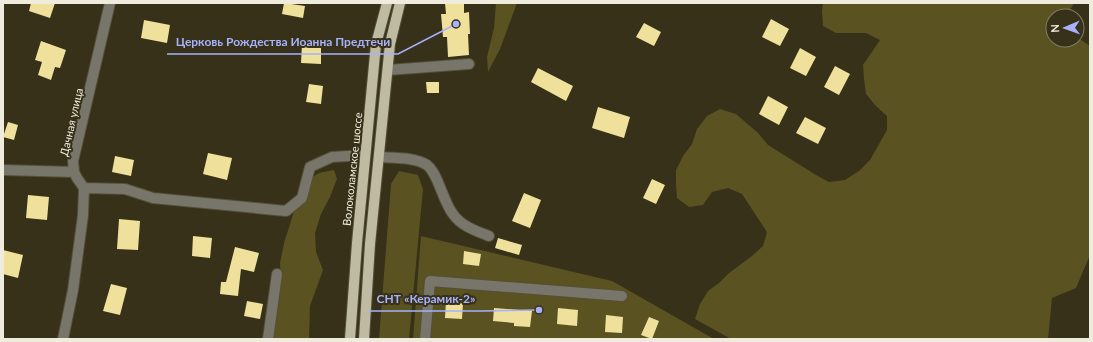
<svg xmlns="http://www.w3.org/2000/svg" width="1093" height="342" font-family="Lato,sans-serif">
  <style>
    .green { fill: #5b5221 }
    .building { fill: #efe19c }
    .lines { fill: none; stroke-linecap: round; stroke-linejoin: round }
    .minor-casing { stroke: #544f38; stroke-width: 12 }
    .major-casing { stroke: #544f38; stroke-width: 12 }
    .minor { stroke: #78766a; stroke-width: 10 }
    .major { stroke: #bfbaa2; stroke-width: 10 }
    .labels { text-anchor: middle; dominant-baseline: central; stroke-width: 4; stroke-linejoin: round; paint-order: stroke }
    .street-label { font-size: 11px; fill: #efecdd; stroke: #363118 }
    .leader { fill: none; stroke: #a7b1fc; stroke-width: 1.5 }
    .callout-dot { fill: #a7b1fc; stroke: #363118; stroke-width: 1.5 }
    .callout-label { font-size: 12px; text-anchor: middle; font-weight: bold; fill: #a7b1fc; stroke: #363118; stroke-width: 4; stroke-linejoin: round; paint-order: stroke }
  </style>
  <rect width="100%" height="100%" fill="#363118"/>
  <path class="green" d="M496 3H517L500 49 488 72 487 57 494 28Z
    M823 3H1074L1069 12V16H1053V40H1077V37L1090 46V255L1076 288 1052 298 1048 339H731L695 319 700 304 708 291 719 283 729 273 752 256 763 246 767 232 742 194 728 188 712 192 703 205 689 207 677 198 676 184V170L683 156 692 144 697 129 707 116 720 109 736 114 758 133 768 145 816 175 829 182 845 180 859 171 870 160 887 130V116L876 106 866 94 864 78 863 65 880 40 866 33H836L823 26 822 11Z
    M334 170 337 179 330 197 321 214 315 233 316 252 323 270 310 306 309 339H272L275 303 281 283 280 263 284 243 303 183 319 173Z
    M399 171 418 175 423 189 409 339H379L391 184Z
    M421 236 612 281 714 339H413Z"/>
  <path class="building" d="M31 3H55L50 18 29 11Z
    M284 3 305 6 303 18 282 14Z
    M445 3H464V13L469 12 470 34H468L469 55 448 57 447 37H443L441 14H446Z
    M771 19 789 29 780 46 762 37Z
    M144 20 170 25 167 43 141 38Z
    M644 23 661 32 654 46 636 37Z
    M41 41 66 50 60 68 55 67 51 80 38 75 42 62 35 60Z
    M302 44H321V64L301 63Z
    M800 48 816 57 806 76 790 68Z
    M835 66 850 74 839 95 824 87Z
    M538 68 573 86 566 101 531 82Z
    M426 82H439V93H427Z
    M309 84 323 86 321 104 306 102Z
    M768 96 788 107 779 125 759 114Z
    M598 107 630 117 624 138 592 128Z
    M805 117 826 128 818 144 796 133Z
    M8 122 18 125 14 140 3 137Z
    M208 153 232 158 227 180 203 174Z
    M115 156 134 160 131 176 112 172Z
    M652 179 665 185 656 204 643 198Z
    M524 193 541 200 530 228 512 221Z
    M28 195 49 197 47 220 26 218Z
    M119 219 140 221 138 250 117 249Z
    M193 236 212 238 210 258 192 256Z
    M498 238 522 245 519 255 495 248Z
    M235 247 259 253 254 272 241 269 238 296 220 294 221 282H226Z
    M3 250 23 255 18 278 3 274Z
    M464 251 481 254 479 266 463 264Z
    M111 284 127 288 120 315 103 311Z
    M247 301 263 304 260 319 244 316Z
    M446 301 463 303 462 319 445 318Z
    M494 308 532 311 530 327 514 326V323L493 321Z
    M558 308 578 310 577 326 557 324Z
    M606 315 623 317 622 333 605 332Z
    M649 317 659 321 652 339 641 335Z"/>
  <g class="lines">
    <defs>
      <path id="minor" d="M388 70 469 64
        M379 157C394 158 415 157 427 165 438 173 443 202 453 214 461 226 476 231 489 236
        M3 170 74 172
        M84 188 125 189 153 198 286 211 302 198 310 167 332 157 365 155
        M63 339 73 290 83 215 84 188 77 178 74 172 73 161 110 3
        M268 339 277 274
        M425 339 430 281 622 296"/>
      <path id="major" d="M350 339 357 243 376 44 387 3
        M364 339 370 244 390 44 400 3"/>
    </defs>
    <use href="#minor" class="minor-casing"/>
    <use href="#major" class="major-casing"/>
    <use href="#minor" class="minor"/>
    <use href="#major" class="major"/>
  </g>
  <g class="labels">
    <g class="street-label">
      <text transform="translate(71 122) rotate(-77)">Дачная улица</text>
      <text transform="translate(352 169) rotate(-84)">Волоколамское шоссе</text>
    </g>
  </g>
  <path class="leader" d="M456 24L398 54H167M539 310L483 311H369"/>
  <g class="callout-dot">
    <circle cx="456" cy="24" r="4"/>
    <circle cx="539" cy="310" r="4"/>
  </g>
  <g class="callout-label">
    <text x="283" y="46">Церковь Рождества Иоанна Предтечи</text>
    <text x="426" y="303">СНТ «Керамик-2»</text>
  </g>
  <rect width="1093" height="342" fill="none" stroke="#efecdd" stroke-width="8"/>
  <g transform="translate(1065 28) rotate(268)"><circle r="19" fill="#363118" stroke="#807c67"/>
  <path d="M0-3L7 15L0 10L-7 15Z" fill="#a7b1fc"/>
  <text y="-6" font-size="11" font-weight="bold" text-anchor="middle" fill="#efecdd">N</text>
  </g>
</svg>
